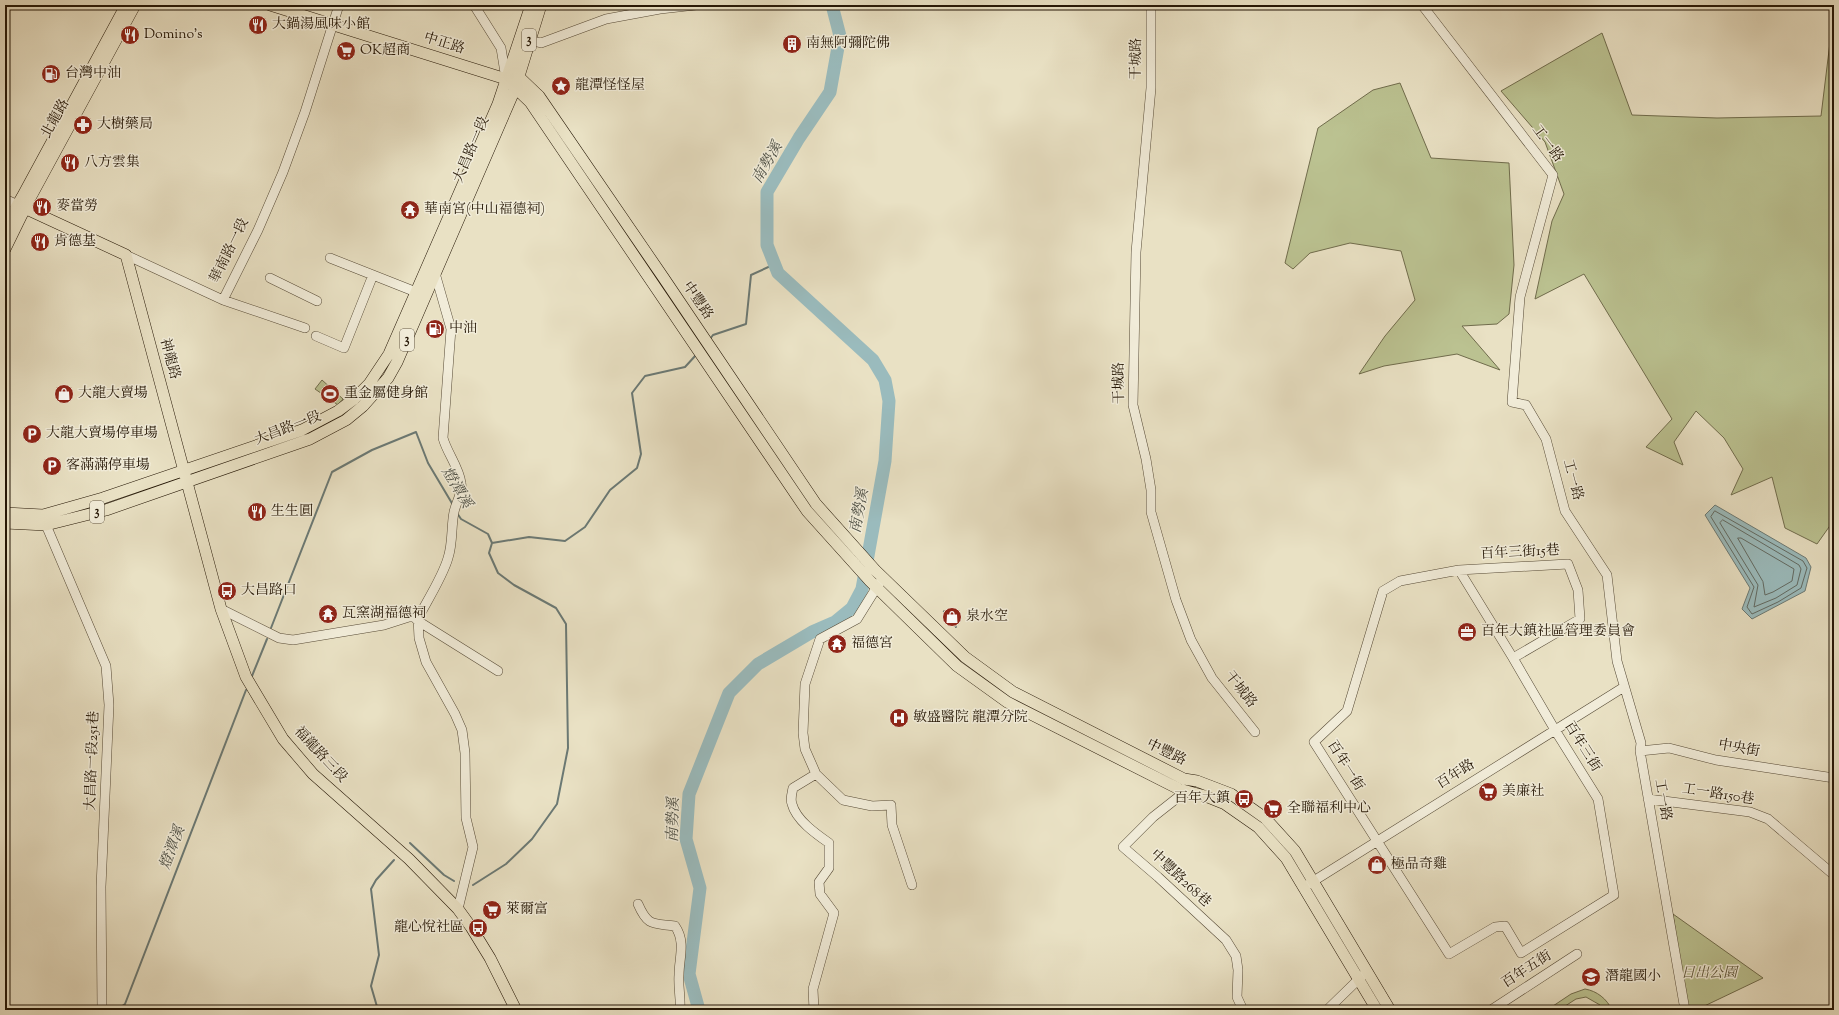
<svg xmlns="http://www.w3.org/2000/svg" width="1839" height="1015" font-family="'Sorts Mill Goudy','Noto Serif TC',serif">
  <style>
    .green { fill: #bbc291; stroke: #706c4c }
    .water { fill: #9abbbd; stroke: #6b7974 }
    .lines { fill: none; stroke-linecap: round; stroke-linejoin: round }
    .shore { stroke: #606962; stroke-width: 1 }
    .stream { stroke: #6b7974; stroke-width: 2 }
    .river { stroke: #9abbbd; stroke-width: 13 }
    .minor-casing { stroke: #564a36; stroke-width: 10 }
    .major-casing { stroke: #251706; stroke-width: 12 }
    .minor { stroke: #f1ecd9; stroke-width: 9 }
    .major { stroke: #e9e1c4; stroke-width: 11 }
    .labels { text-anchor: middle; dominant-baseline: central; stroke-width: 3; stroke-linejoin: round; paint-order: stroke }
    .shield { fill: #f1ecd9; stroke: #625745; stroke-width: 1 }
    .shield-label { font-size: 13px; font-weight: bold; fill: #251706 }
    .poi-label { font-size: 14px; fill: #251706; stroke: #f1ecd9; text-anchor: start }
    .street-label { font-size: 14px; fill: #251706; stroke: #f1ecd9 }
    .park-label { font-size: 14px; font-style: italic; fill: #5a5337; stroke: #f1ecd9 }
    .water-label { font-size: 15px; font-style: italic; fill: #4e5046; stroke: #f1ecd9 }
  </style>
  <rect width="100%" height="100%" fill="#e9e1c4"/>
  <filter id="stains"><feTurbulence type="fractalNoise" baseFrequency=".005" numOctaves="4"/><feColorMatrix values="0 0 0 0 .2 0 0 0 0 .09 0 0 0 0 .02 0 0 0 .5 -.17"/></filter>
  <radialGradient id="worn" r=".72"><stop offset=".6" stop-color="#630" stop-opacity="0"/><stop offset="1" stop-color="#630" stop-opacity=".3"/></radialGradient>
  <path class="green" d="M1602 33 1632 115 1717 118 1821 116 1831 34 1834 41V520L1817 544 1785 528 1772 477 1731 495 1743 469 1724 438 1696 411 1674 442 1683 465 1646 447 1672 419 1584 274 1535 299 1552 221 1564 194 1545 142 1501 91Z
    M1400 83 1431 158 1509 163 1514 265 1509 314 1497 324 1462 326 1500 370 1457 354 1384 366 1359 374 1385 336 1415 300 1401 251 1350 243 1310 253 1293 269 1285 263 1318 128 1373 90Z
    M322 380 343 399 338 405 315 389Z
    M1673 914 1763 978 1696 1010H1686Z
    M1585 989C1597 991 1607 999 1612 1010H1603L1600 1005 1586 997 1576 999 1559 1010H1547L1571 994Z"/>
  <path class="water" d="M1715 505 1806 558 1811 567 1805 591 1752 619 1742 609 1750 588 1705 515Z
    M943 611H958L956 628Z"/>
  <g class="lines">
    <path class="shore" d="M1715 511 1803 561 1807 568 1801 588 1778 602 1752 614 1747 607 1754 587 1711 517Z
      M1723 520 1799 565 1801 569 1797 585 1776 598 1754 607 1758 585 1720 523Z
      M1738 538H1741L1794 569 1792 581 1773 592 1765 595 1763 582Z"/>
    <path class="stream" d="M710 339 713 335 746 324 751 275 775 264
      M457 513 461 519 488 534 492 543 529 537 565 541 585 527 610 490 637 468 641 454 632 393 645 376 685 367 696 355
      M271 628 332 472 372 450 416 432 428 463 453 505
      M252 676 267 639
      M410 843 444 875 454 881
      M473 885 506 864 532 839 557 804 568 748 566 624 556 608 514 585 498 573 489 553 492 543
      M117 1010 125 1004 246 690
      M378 1010 371 986 379 955 371 889 376 880 394 860"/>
    <path class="river" d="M699 1010 689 974 700 888 686 839 689 794 729 693 758 664 812 632 835 622 852 608 862 589 885 461 889 401 885 380 873 360 778 273 767 245V192L799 138 830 92 840 36 832 5"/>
    <defs>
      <path id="minor" d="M474 5 501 48 506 79
        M1151 5V88L1136 252 1133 405 1146 459 1151 490V512L1176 600 1191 640 1212 678 1255 732
        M1422 5 1553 175 1520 297 1512 402 1526 405 1546 439 1565 511 1607 575 1617 661 1641 743 1640 751 1685 1010
        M529 40 541 43 606 19 660 9 696 5
        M5 199 18 205
        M126 255 223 300 305 328
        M330 258 416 292
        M435 273 451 329 443 438C447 453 459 467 461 483 463 493 456 502 454 512 451 527 453 543 448 558 443 576 427 601 418 618L419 638 426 662 455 714 462 730 465 753 466 818 473 847 458 909
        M270 278 317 301
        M223 300 258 230 283 172 305 112 339 5
        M316 336 344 348 373 275
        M46 525 106 666 109 705 101 887 102 1010
        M1459 570 1513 658 1555 730 1598 799 1614 895 1521 953 1505 926 1495 927 1449 954 1314 742 1347 711 1383 591 1400 581 1459 570 1568 564 1578 590 1580 619 1513 658
        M880 582 857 619 820 639 805 684 803 733 805 749 816 774 843 800 872 806 891 805 892 825 912 885
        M221 609 279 638 293 640 384 625 409 617H414L418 621 498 671
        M1640 751 1669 748 1716 760 1834 778
        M1186 791 1153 817 1123 847 1158 877 1226 940 1236 956 1238 970 1237 997 1243 1010
        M1648 799 1750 812 1768 819 1834 875
        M1304 887 1624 687
        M638 904C648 927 653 923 675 926 686 942 679 958 679 975 678 987 681 998 680 1010
        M814 1010 813 989 834 913 820 894 819 882 829 868V843C816 834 796 820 792 804 790 799 792 793 793 788L816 774
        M1327 1010 1363 975
        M1491 1010 1577 954"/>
      <path id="major" d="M270 5 506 79 530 102 807 511 870 581 957 666 1007 702 1179 789 1205 796 1225 804 1258 827 1286 858 1377 1010
        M518 76 539 96 663 277 816 504 875 570 965 657 1013 692 1184 779 1197 781 1231 794 1265 818 1295 851 1390 1010
        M18 205 126 255 221 609 246 677 283 739 313 774 409 859 458 909 471 927 490 958 516 1010
        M5 226 22 197 126 5
        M5 249 29 200 135 5
        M5 513 43 515 103 498 302 430 338 411 354 399 369 384 389 354 498 104 531 5
        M5 523 46 525 106 510 310 439 346 420 363 406 388 378 397 362 515 89 541 5"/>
    </defs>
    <use href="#minor" class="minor-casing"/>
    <use href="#major" class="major-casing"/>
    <use href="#minor" class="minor"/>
    <use href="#major" class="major"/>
  </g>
  <defs>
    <symbol id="restaurant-disc" viewBox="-11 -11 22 22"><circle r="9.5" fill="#8f2418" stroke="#f1ecd9"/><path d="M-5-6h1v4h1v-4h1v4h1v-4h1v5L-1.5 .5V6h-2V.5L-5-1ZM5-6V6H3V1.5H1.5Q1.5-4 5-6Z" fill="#fff"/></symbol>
    <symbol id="building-disc" viewBox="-11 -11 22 22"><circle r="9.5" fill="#8f2418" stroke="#f1ecd9"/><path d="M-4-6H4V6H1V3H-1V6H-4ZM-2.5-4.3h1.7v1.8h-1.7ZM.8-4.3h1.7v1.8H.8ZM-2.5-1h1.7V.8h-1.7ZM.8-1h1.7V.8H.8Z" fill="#fff"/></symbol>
    <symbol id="supermarket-disc" viewBox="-11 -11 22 22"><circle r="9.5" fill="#8f2418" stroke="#f1ecd9"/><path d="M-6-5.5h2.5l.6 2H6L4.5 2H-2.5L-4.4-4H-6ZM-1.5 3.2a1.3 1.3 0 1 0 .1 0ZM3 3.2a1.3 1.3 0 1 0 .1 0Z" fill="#fff"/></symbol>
    <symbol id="fuel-disc" viewBox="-11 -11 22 22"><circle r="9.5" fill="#8f2418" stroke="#f1ecd9"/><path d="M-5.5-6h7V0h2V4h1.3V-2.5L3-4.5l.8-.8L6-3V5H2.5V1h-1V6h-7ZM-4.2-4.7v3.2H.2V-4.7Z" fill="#fff"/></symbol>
    <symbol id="sight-disc" viewBox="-11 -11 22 22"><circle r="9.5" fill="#8f2418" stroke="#f1ecd9"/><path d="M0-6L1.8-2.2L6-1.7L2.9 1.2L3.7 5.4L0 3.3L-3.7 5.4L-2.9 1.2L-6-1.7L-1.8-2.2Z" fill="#fff"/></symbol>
    <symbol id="pharmacy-disc" viewBox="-11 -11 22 22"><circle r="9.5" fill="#8f2418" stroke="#f1ecd9"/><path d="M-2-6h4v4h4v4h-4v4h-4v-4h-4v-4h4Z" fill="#fff"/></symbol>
    <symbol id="temple-disc" viewBox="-11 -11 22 22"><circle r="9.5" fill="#8f2418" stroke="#f1ecd9"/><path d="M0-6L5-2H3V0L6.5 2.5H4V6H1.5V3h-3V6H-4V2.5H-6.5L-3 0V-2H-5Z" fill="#fff"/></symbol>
    <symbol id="shop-disc" viewBox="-11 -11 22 22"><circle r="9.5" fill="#8f2418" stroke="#f1ecd9"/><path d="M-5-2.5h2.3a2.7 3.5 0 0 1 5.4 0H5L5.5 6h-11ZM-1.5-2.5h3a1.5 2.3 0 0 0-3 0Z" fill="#fff"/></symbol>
    <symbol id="stadium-disc" viewBox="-11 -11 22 22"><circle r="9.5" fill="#8f2418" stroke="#f1ecd9"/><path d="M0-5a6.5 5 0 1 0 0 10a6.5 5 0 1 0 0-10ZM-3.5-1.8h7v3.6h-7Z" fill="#fff"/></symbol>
    <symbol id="parking-disc" viewBox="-11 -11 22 22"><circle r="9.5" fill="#8f2418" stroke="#f1ecd9"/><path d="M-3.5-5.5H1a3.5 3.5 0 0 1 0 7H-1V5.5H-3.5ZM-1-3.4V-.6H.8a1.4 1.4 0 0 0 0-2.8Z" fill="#fff"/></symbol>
    <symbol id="bus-disc" viewBox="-11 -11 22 22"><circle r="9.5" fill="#8f2418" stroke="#f1ecd9"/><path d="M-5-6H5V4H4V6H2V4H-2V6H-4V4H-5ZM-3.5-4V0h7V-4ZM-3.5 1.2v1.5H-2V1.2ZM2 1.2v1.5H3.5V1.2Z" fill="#fff"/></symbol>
    <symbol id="office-disc" viewBox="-11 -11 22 22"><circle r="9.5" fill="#8f2418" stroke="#f1ecd9"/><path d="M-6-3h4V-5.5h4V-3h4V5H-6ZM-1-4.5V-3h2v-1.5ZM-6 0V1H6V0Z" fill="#fff"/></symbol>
    <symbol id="hospital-disc" viewBox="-11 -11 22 22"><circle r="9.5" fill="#8f2418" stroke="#f1ecd9"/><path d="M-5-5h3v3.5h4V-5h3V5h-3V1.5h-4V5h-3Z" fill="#fff"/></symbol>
    <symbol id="school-disc" viewBox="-11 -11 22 22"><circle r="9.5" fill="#8f2418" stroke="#f1ecd9"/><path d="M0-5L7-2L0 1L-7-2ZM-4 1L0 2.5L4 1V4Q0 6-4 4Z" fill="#fff"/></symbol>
  </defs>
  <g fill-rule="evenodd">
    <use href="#restaurant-disc" x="247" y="14" width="22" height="22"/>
    <use href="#restaurant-disc" x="119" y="24" width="22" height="22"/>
    <use href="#building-disc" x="781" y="33" width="22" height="22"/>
    <use href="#supermarket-disc" x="335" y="40" width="22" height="22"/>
    <use href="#fuel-disc" x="40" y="63" width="22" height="22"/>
    <use href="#sight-disc" x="550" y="75" width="22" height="22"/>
    <use href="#pharmacy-disc" x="72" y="114" width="22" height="22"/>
    <use href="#restaurant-disc" x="59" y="152" width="22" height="22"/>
    <use href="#restaurant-disc" x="31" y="196" width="22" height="22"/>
    <use href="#temple-disc" x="399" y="199" width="22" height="22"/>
    <use href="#restaurant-disc" x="29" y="231" width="22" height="22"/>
    <use href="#fuel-disc" x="424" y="318" width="22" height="22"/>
    <use href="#shop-disc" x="53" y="383" width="22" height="22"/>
    <use href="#stadium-disc" x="319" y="383" width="22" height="22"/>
    <use href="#parking-disc" x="21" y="423" width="22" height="22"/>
    <use href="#parking-disc" x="41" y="455" width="22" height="22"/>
    <use href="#restaurant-disc" x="246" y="501" width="22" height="22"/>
    <use href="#bus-disc" x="216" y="580" width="22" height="22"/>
    <use href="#temple-disc" x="317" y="603" width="22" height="22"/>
    <use href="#shop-disc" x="941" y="606" width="22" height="22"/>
    <use href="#office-disc" x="1456" y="621" width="22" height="22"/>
    <use href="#temple-disc" x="826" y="633" width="22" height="22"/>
    <use href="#hospital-disc" x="888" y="707" width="22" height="22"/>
    <use href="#supermarket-disc" x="1477" y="781" width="22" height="22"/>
    <use href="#bus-disc" x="1233" y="788" width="22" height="22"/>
    <use href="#supermarket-disc" x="1262" y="798" width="22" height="22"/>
    <use href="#shop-disc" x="1366" y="854" width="22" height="22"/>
    <use href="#supermarket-disc" x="481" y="899" width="22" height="22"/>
    <use href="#bus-disc" x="467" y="917" width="22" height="22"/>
    <use href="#school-disc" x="1580" y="966" width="22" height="22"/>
  </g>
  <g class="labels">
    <g class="shield">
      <rect x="522" y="29" width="14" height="22" rx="3"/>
      <rect x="400" y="329" width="14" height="22" rx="3"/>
      <rect x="90" y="501" width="14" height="22" rx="3"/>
    </g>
    <g class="shield-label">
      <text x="529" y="40">3</text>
      <text x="407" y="340">3</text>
      <text x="97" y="512">3</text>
    </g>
    <g class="poi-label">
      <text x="272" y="25">大鍋湯風味小館</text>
      <text x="144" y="35">Domino's</text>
      <text x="806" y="44">南無阿彌陀佛</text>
      <text x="360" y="51">OK超商</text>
      <text x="65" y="74">台灣中油</text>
      <text x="575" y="86">龍潭怪怪屋</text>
      <text x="97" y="125">大樹藥局</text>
      <text x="84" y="163">八方雲集</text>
      <text x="56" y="207">麥當勞</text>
      <text x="424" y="210">華南宮(中山福德祠)</text>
      <text x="54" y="242">肯德基</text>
      <text x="449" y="329">中油</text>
      <text x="78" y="394">大龍大賣場</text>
      <text x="344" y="394">重金屬健身館</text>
      <text x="46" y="434">大龍大賣場停車場</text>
      <text x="66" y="466">客滿滿停車場</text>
      <text x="271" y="512">生生圓</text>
      <text x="241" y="591">大昌路口</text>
      <text x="342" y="614">瓦窯湖福德祠</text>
      <text x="966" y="617">泉水空</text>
      <text x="1481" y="632">百年大鎮社區管理委員會</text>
      <text x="851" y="644">福德宮</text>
      <text x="913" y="718">敏盛醫院 龍潭分院</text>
      <text x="1502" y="792">美廉社</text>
      <text x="1230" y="799" text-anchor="end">百年大鎮</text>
      <text x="1287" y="809">全聯福利中心</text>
      <text x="1391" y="865">極品奇雞</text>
      <text x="506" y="910">萊爾富</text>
      <text x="464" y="928" text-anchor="end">龍心悅社區</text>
      <text x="1605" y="977">潛龍國小</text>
    </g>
    <g class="street-label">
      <text transform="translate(444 44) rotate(17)">中正路</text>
      <text transform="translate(1137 59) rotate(-89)">干城路</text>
      <text transform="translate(56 119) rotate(-61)">北龍路</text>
      <text transform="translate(1547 144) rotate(53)">工一路</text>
      <text transform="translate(472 150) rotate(-67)">大昌路一段</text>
      <text transform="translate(230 251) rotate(-64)">華南路一段</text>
      <text transform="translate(697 301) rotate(56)">中豐路</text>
      <text transform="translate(169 359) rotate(75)">神龍路</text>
      <text transform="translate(1120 383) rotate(-91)">干城路</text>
      <text transform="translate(288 429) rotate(-21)">大昌路一段</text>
      <text transform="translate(1572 480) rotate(75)">工一路</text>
      <text transform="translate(1520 553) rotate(-3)">百年三街15巷</text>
      <text transform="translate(1240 690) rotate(52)">干城路</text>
      <text transform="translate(1582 747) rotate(58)">百年三街</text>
      <text transform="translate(1739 749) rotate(10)">中央街</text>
      <text transform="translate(1166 753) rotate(26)">中豐路</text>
      <text transform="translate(320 755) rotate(47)">福龍路三段</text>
      <text transform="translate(93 761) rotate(-88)">大昌路一段251巷</text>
      <text transform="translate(1345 766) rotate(58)">百年一街</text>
      <text transform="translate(1456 775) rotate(-32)">百年路</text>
      <text transform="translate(1718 795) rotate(9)">工一路150巷</text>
      <text transform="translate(1662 800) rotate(80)">工一路</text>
      <text transform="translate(1180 879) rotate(43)">中豐路268巷</text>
      <text transform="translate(1527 970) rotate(-33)">百年五街</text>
    </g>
    <g class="park-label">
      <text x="1709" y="974">日出公園</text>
    </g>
    <g class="water-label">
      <text transform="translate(768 163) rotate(-60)">南勢溪</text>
      <text transform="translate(456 488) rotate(59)">燈潭溪</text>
      <text transform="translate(860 511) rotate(-79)">南勢溪</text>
      <text transform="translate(674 820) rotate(-89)">南勢溪</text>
      <text transform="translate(173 848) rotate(-69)">燈潭溪</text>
    </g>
  </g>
  <rect width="1839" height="1015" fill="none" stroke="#e9e1c4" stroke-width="20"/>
  <rect x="6" y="6" width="1827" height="1003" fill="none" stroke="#251706" stroke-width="2"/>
  <rect x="10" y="10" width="1819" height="995" fill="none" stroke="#251706"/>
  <rect width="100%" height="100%" filter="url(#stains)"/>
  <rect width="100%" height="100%" fill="url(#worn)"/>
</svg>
